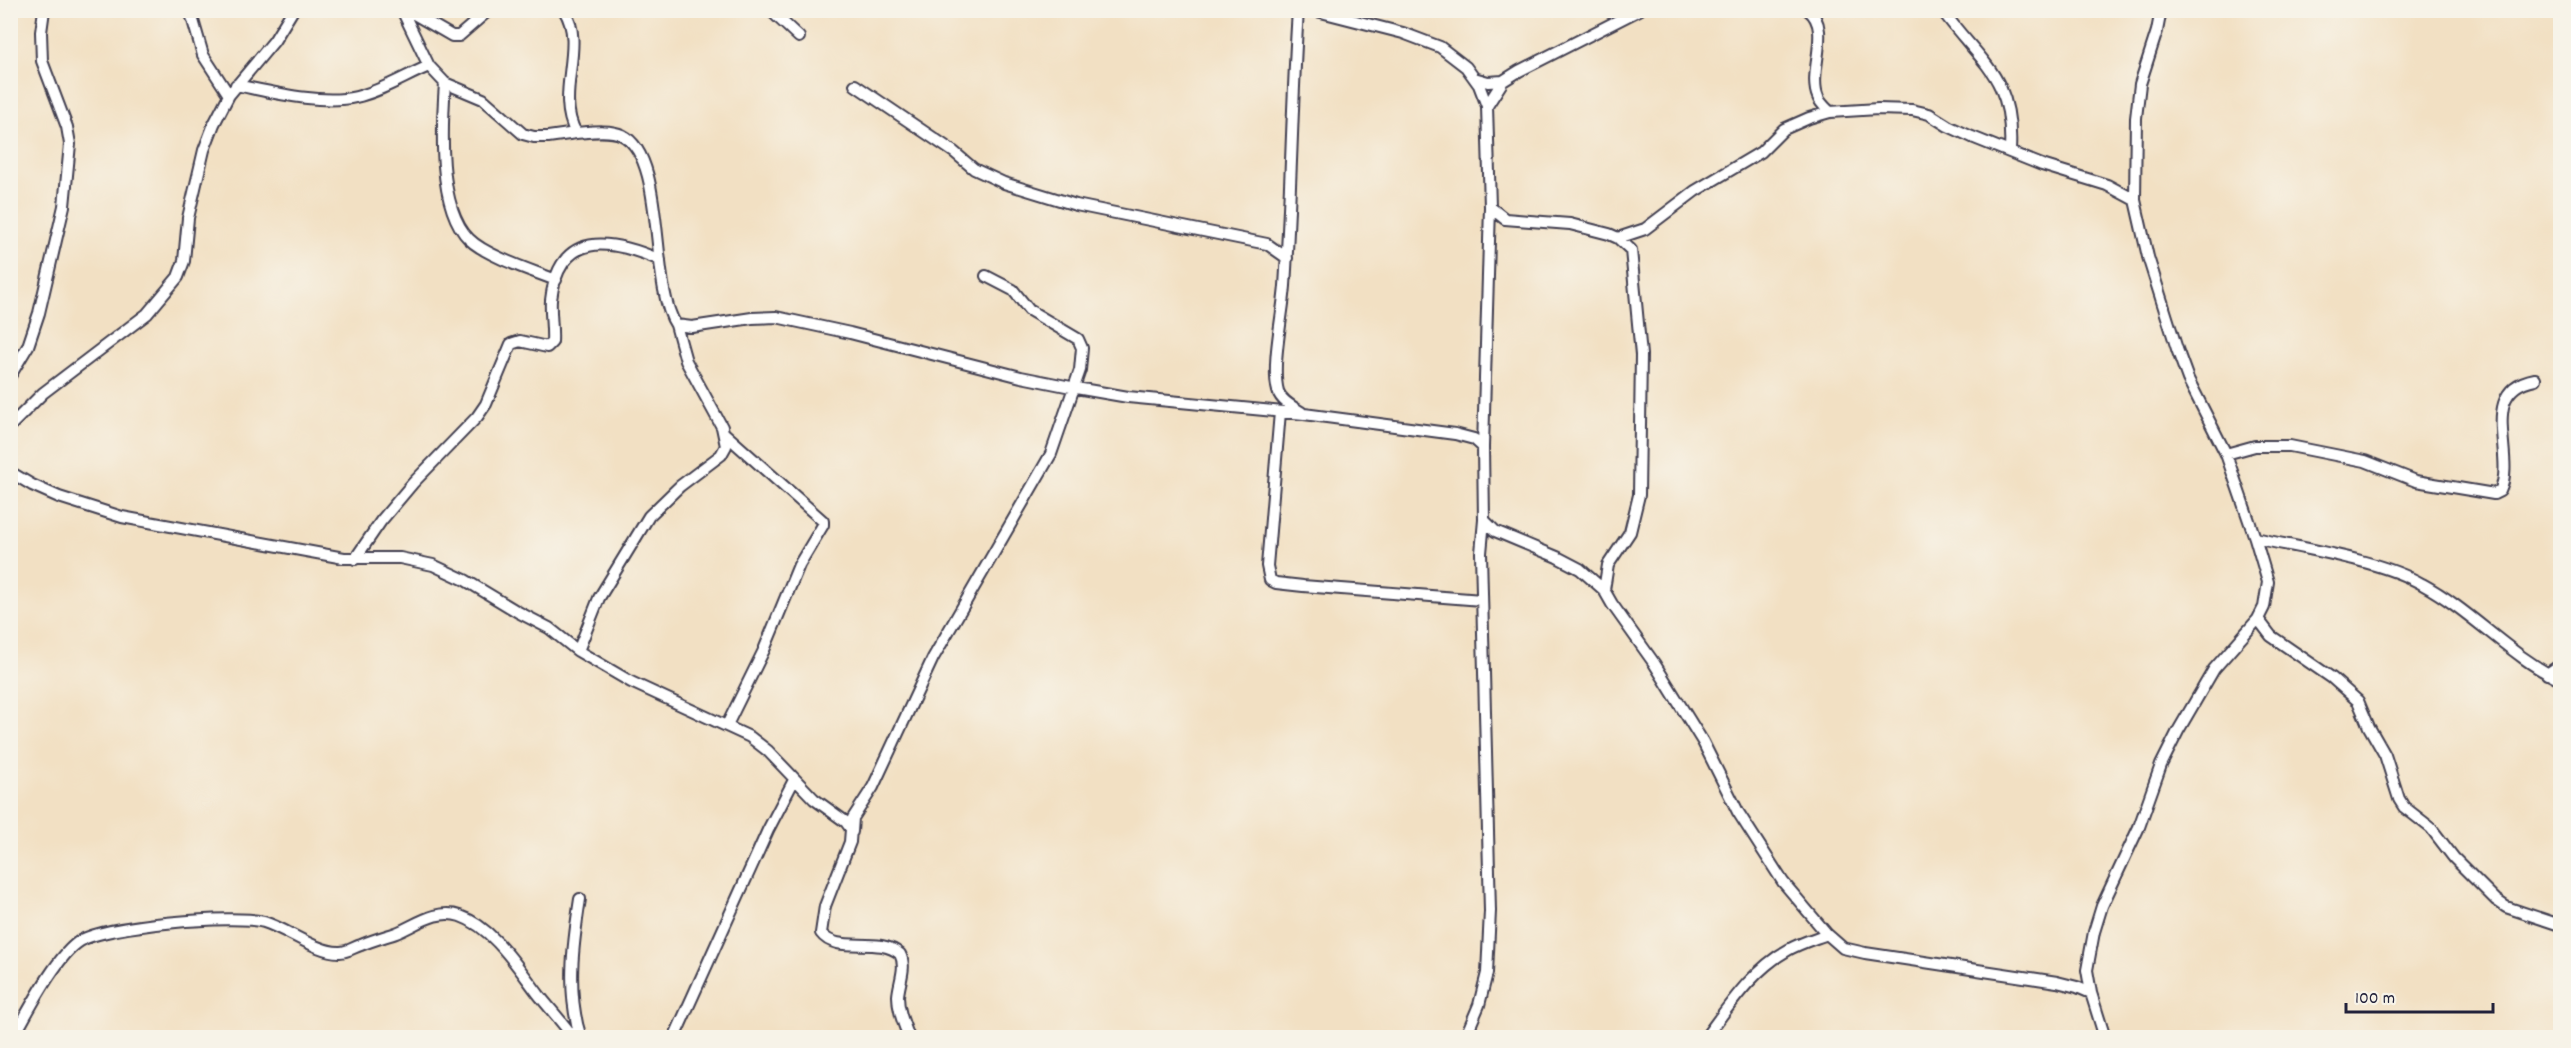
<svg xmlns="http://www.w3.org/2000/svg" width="2571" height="1048" font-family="Dekko,sans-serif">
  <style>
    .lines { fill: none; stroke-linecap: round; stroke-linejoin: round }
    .minor-casing { stroke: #413e4f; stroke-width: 14 }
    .minor { stroke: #fff; stroke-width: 10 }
  </style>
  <rect width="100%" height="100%" fill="#f7f3e8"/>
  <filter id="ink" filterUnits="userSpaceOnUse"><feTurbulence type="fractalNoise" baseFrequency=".0167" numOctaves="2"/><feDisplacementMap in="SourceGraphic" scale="12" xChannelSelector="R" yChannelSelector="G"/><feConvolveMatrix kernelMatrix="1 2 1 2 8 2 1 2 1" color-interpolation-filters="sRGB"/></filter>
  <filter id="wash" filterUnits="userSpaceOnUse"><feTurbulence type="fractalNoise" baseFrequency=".008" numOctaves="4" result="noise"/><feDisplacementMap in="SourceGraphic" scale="24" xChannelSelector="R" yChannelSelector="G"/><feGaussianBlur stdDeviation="1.35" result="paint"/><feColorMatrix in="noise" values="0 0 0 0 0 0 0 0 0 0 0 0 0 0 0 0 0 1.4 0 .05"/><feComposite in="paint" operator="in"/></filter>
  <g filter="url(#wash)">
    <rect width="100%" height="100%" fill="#f2e0c3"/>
  </g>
  <g filter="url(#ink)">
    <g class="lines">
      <defs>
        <path id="minor" d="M190 10 203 55 229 95
          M402 10 429 66 445 83 483 99 523 134 534 137H548L576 133
          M407 10 452 36H459L489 10
          M564 10C587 46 554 93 576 133 589 132 610 129 622 135 667 157 649 284 676 325L692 327 752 318 776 317 850 333 1021 377 1076 388 1128 397 1304 414 1455 434 1474 439 1483 447 1484 520 1495 531 1557 557 1580 569 1604 590 1612 604 1654 663 1703 742 1738 812 1783 882 1827 934 1843 948 1865 953 2057 982 2077 987 2091 993
          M770 10 799 37
          M1298 10C1292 102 1291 194 1285 286 1283 314 1271 366 1278 391 1281 401 1293 407 1301 412
          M1313 10 1403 33 1440 47 1466 67 1479 85 1487 106 1490 207 1483 447
          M1808 10C1833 28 1807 72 1818 97 1820 103 1826 108 1830 112
          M1942 10C1981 64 2014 76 2010 151
          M1474 78 1488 82 1503 81
          M445 83C442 125 437 207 469 239 486 256 533 271 556 280
          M236 85C271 92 321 105 356 97 382 91 405 76 429 66
          M855 85 954 152 974 169 1004 183 1076 205 1267 244 1287 258
          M1487 106 1503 81 1519 71 1639 10
          M1490 207 1505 219 1570 224 1609 234 1618 238 1631 250 1641 355 1639 495 1630 532 1608 565 1604 590
          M1618 238 1645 229 1695 191 1761 152 1784 129 1809 118 1830 112 1878 109 1912 110 1929 114 1948 126 1972 137 2042 165 2107 185 2135 200
          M10 376 28 346 39 313 64 206 70 144 67 127 42 61 41 32 44 10
          M1280 412 1267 566 1270 580 1276 583 1303 586 1482 600
          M10 426 43 393 147 314 178 277 184 261 188 218 204 150 214 124 229 95 274 41 293 10
          M725 434 823 521V525L799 565 764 650 727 725
          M2226 454 2255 446H2290L2365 461 2416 481 2494 494 2500 491C2517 456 2476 390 2535 379
          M10 472 32 485 59 497 122 517 344 558H400L433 565 465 580 518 612 549 628 578 651 631 682 750 737 768 751 814 799 846 822 851 829 850 842 825 906 821 933C837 955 878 935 900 954 907 967 899 982 898 996 898 1011 904 1024 909 1038
          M2255 538C2304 549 2380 560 2422 584 2472 611 2510 656 2560 680
          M355 559 381 521 413 483 477 417 486 404 511 344 520 341 547 347 552 342C553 328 550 314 551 300 559 229 611 239 660 260
          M2258 619 2271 636 2332 678 2358 701 2369 727 2385 755 2399 799 2404 807 2431 828 2454 858 2496 900 2506 907 2560 925
          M578 651 599 598 649 516 680 486 721 455 726 446 722 427 686 361 676 325
          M2547 674 2560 665
          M852 832 853 818 873 787 933 658 1051 454 1080 370 1082 348 1078 339 1029 310 1013 290 986 276
          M580 899C573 944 566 993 581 1038
          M13 1038C28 1012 56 956 80 941 106 925 235 914 264 922 287 929 318 953 340 952 348 952 354 947 361 945 373 940 384 937 396 933 416 925 437 908 460 916 493 927 519 969 539 995 551 1010 563 1023 574 1038
          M674 1038 768 830 794 780
          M1465 1038 1479 1005 1487 973 1490 911 1481 553 1484 520
          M1705 1038C1729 1006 1752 970 1788 950 1800 943 1814 939 1827 934
          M2105 1038 2091 993 2087 970 2094 932 2102 906 2139 827 2161 765 2178 731 2214 669 2258 619 2264 607 2268 582 2255 538 2226 454 2188 379 2177 349 2148 257 2135 200 2136 118 2140 84 2157 31 2161 10"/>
      </defs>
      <use href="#minor" class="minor-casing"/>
      <use href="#minor" class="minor"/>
    </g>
  </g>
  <rect width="2571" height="1048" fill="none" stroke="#f7f3e8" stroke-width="36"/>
  <path d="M2346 1003v9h147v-9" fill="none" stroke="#22223b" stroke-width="3"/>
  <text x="2355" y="1003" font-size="18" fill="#22223b" stroke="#f7f3e8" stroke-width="4.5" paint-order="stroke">100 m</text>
</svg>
